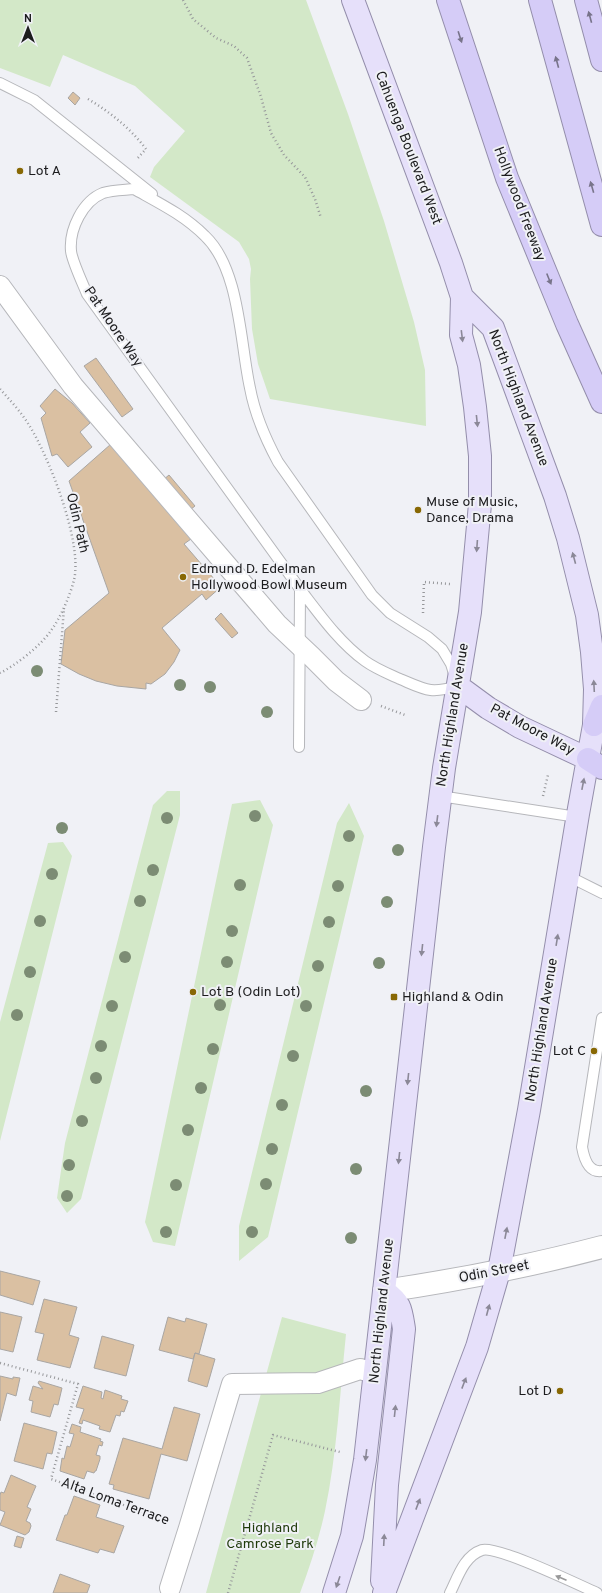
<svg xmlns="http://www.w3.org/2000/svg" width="602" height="1593" font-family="Overpass,sans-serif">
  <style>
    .green { fill: #d3e8c8 }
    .building { fill: #dac0a2; stroke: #a9a6a3 }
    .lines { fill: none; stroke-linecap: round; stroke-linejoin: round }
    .lane-casing { stroke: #b6b7bb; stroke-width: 12 }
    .street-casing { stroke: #b6b7bb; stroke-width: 22 }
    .secondary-casing { stroke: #b6b7bb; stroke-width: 24 }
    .primary-casing { stroke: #948eab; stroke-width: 24 }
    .highway-casing { stroke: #948eab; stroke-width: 24 }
    .path { stroke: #96979a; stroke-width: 2.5; stroke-dasharray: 1 3; stroke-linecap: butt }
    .lane { stroke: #fff; stroke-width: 10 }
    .street { stroke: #fff; stroke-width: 20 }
    .secondary { stroke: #fff; stroke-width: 22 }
    .primary { stroke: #e6e0fa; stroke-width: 22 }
    .highway { stroke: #d5ccf7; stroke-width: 22 }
    .tree { fill: #7c8c74 }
    .oneway { fill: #78748a }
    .oneway2 { fill: #8b8897 }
    .oneway3 { fill: #99999a }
    .poi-dot { fill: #886804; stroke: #f0f1f6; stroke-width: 1.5 }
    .labels { text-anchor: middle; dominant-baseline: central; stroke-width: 4; stroke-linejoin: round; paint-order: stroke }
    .street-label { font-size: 14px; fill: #1c1c1e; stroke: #f0f1f6 }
    .poi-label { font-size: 14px; fill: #1c1c1e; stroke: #f0f1f6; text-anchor: start }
    .park-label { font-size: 14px; fill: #1e3909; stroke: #f0f1f6 }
  </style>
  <rect width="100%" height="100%" fill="#f0f1f6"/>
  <path class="green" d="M0 0H306L348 114 384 221 414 322 425 370 426 426 270 399 258 364 252 329 250 279 251 269 249 259 239 242 150 177 154 167 185 131 135 86 63 55 50 87 0 68Z
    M167 791H180V815L81 1199 67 1213 57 1198 65 1143 153 805Z
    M260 800 273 825 175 1246 153 1242 145 1222 232 804Z
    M349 803 364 836 268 1237 239 1261V1226L337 823Z
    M63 842 72 856 0 1141V1022L48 843Z
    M282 1317 346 1334C340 1392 337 1454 325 1511 319 1539 310 1566 300 1593H206Z"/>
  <path class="building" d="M73 92 80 98 75 105 68 98Z
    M96 358 133 409 122 417 84 366Z
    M55 389 72 403 90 423 80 432 92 447 68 467 57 454 52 456 41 418 46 413 40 406Z
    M111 444 151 490 169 475 195 506 176 521 191 539 184 544 221 587 206 600 202 594 162 628 180 650 174 662 165 674 151 684 146 683V689L117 686 96 681 79 674 61 664 65 630 109 593 69 481Z
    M221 613 238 633 232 638 215 619Z
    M0 1271 40 1281 33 1305 0 1295Z
    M44 1299 77 1307 69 1335 79 1338 70 1368 37 1360 44 1334 35 1332Z
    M0 1312 22 1317 13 1352 0 1349Z
    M168 1317 185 1322 186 1318 207 1324 199 1354 195 1353 193 1359 159 1350Z
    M102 1336 134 1345 126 1376 94 1368Z
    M195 1353 215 1359 207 1387 188 1381Z
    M0 1376 13 1379V1377L20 1378 16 1396 7 1393 0 1421Z
    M39 1381 62 1388 58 1405 54 1404 50 1417 31 1412 33 1401 29 1400 33 1386 43 1389 38 1383Z
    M83 1386 102 1392 101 1398 103 1399 105 1390 122 1396 121 1399 128 1401 124 1412 121 1411 120 1416 116 1415 110 1432 99 1429 100 1426 83 1420 82 1424 79 1423 84 1409 76 1407Z
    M174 1407 200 1414 187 1461 161 1454 149 1499 113 1489 114 1485 109 1484 123 1438 162 1449Z
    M24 1423 57 1432 52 1454 47 1453 43 1469 14 1461Z
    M72 1424 81 1427 80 1432 101 1439 100 1441 103 1442 102 1446 99 1445 96 1455 100 1456V1459L96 1471H95L94 1473 87 1471 84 1479 60 1471 62 1458 64 1459 67 1446 70 1447 74 1434 69 1433Z
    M11 1475 36 1486 27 1507 31 1509 26 1521 30 1523 31 1526 29 1532 25 1535 0 1525 5 1512 0 1510V1495L1 1492 4 1493Z
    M74 1496 100 1505 96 1517 124 1526 114 1553 100 1549 98 1553 56 1540 65 1515H67Z
    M17 1536 24 1538 21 1548 14 1546Z
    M60 1574 90 1585 87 1593H53Z"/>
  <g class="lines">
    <defs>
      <path id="lane" d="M0 83 34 100 152 194
        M134 189C159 203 184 215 205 236 240 269 240 343 250 388 255 415 265 438 278 462L372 595 390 613 428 637 442 649 451 664 458 686C430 694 426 690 400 679 389 674 376 669 365 661 339 642 320 615 300 589L87 294C83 284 72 261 71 251 69 229 83 201 103 193 112 190 125 190 134 189Z
        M299 747 300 589
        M440 796 577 817
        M568 876 602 893
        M602 1018 582 1147C584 1158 588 1173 602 1171
        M450 1593C458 1577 464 1556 482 1550 496 1545 579 1585 597 1593"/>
      <path id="street" d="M0 286 73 386 277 624 312 657 336 681 361 700
        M170 1588 189 1528 232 1384 318 1383 360 1369 375 1373"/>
      <path id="secondary" d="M384 1291C458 1280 530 1266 602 1247"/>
      <path id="primary" d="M458 686 488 708 520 727 588 759
        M382 1581 387 1485 404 1329C401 1309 401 1303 384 1291
        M334 1593 352 1536 365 1460 434 847 444 768 470 612 480 504V456L475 407 469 365 461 335 462 297 451 263 353 0
        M384 1593 477 1347 499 1271 529 1110 578 814 594 725 595 689 592 652 587 615 568 538 555 496 493 328 462 297"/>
      <path id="highway" d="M448 0 507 178 567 324 602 402
        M540 0 602 225
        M586 0 602 60
        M594 725 602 706
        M588 759 602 768"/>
    </defs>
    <use href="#lane" class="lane-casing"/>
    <use href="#street" class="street-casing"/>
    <use href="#secondary" class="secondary-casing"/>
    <use href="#primary" class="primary-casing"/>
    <use href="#highway" class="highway-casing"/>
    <path class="path" d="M183 0 193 19 216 38 234 46 247 58 261 97 271 133 284 155 305 177 315 199 321 218
      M88 99C110 112 130 128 146 149L136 160
      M0 389C10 400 21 412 29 425 49 457 83 543 74 580 70 596 60 619 50 632 39 647 16 665 0 673
      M423 613 424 582 450 584
      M381 706 405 715
      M56 712 64 608
      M543 796 548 775
      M0 1363 78 1384 51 1479 168 1521
      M228 1593 273 1435 340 1452"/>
    <use href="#lane" class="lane"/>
    <use href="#street" class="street"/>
    <use href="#secondary" class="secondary"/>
    <use href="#primary" class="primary"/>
    <use href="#highway" class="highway"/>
  </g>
  <g class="tree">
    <circle cx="37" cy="671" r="6"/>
    <circle cx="180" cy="685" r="6"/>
    <circle cx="210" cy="687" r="6"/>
    <circle cx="267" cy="712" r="6"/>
    <circle cx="255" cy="816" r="6"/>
    <circle cx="167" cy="818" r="6"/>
    <circle cx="62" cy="828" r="6"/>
    <circle cx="349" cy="836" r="6"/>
    <circle cx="398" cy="850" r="6"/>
    <circle cx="153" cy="870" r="6"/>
    <circle cx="52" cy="874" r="6"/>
    <circle cx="240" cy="885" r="6"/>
    <circle cx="338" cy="886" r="6"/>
    <circle cx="140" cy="901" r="6"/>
    <circle cx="387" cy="902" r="6"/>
    <circle cx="40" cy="921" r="6"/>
    <circle cx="329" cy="922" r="6"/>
    <circle cx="232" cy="931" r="6"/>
    <circle cx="125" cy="957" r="6"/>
    <circle cx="227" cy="962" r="6"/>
    <circle cx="379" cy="963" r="6"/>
    <circle cx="318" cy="966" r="6"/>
    <circle cx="30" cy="972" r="6"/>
    <circle cx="220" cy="1005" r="6"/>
    <circle cx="112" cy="1006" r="6"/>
    <circle cx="306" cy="1006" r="6"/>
    <circle cx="17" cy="1015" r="6"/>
    <circle cx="101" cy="1046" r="6"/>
    <circle cx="213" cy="1049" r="6"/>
    <circle cx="293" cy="1056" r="6"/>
    <circle cx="96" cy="1078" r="6"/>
    <circle cx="201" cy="1088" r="6"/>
    <circle cx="366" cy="1091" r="6"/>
    <circle cx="282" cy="1105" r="6"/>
    <circle cx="82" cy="1121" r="6"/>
    <circle cx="188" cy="1130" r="6"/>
    <circle cx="272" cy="1149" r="6"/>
    <circle cx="69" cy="1165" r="6"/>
    <circle cx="356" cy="1169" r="6"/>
    <circle cx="266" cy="1184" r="6"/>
    <circle cx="176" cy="1185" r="6"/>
    <circle cx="67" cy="1196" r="6"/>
    <circle cx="166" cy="1232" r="6"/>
    <circle cx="252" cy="1232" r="6"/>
    <circle cx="351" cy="1238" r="6"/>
  </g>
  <defs><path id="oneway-solid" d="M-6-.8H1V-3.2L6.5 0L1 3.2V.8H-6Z"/></defs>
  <g class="oneway">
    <use href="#oneway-solid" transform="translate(590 17) rotate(-105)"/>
    <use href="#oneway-solid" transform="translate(460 37) rotate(72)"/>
    <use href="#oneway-solid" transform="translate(557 62) rotate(-105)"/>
    <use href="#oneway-solid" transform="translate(592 187) rotate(-106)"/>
    <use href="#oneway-solid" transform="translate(549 279) rotate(68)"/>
  </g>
  <g class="oneway2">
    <use href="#oneway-solid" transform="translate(462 336) rotate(83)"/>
    <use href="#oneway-solid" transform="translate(477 421) rotate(84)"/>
    <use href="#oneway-solid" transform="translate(477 546) rotate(94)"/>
    <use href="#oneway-solid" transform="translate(574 558) rotate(-105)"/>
    <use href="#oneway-solid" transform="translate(594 686) rotate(-93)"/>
    <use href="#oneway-solid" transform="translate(583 784) rotate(-79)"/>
    <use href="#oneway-solid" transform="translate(437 821) rotate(97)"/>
    <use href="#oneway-solid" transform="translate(557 940) rotate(-81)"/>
    <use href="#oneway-solid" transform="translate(422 950) rotate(96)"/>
    <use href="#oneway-solid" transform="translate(408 1079) rotate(96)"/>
    <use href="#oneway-solid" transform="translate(399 1158) rotate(96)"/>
    <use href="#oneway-solid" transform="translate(506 1233) rotate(-79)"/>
    <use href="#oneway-solid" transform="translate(488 1310) rotate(-75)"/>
    <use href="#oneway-solid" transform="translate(464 1383) rotate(-69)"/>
    <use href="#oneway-solid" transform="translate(395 1411) rotate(-84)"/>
    <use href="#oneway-solid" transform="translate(366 1455) rotate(97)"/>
    <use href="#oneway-solid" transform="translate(418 1504) rotate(-69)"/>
    <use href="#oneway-solid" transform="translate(384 1540) rotate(-87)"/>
    <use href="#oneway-solid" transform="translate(338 1582) rotate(109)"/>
  </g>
  <use class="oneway3" href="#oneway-solid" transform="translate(561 1578) rotate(-157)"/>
  <g class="poi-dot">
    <circle cx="20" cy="171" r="4"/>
    <circle cx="418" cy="510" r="4"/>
    <circle cx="183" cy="577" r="4"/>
    <circle cx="193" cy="992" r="4"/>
    <rect x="390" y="993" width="8" height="8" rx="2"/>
    <circle cx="594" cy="1051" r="4"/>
    <circle cx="560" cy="1391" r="4"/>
  </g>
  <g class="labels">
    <g class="street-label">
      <text transform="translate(408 148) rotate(69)">Cahuenga Boulevard West</text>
      <text transform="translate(519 204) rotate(69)">Hollywood Freeway</text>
      <text transform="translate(113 327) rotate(56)">Pat Moore Way</text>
      <text transform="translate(518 398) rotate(69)">North Highland Avenue</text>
      <text transform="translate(77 523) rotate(77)">Odin Path</text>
      <text transform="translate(453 715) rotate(-81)">North Highland Avenue</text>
      <text transform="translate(532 730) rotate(28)">Pat Moore Way</text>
      <text transform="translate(542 1030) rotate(-81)">North Highland Avenue</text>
      <text transform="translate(494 1272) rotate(-11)">Odin Street</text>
      <text transform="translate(382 1311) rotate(-84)">North Highland Avenue</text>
      <text transform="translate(115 1502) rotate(20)">Alta Loma Terrace</text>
    </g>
    <g class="poi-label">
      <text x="28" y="171">Lot A</text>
      <text x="426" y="502">Muse of Music,<tspan x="426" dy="16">Dance, Drama</tspan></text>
      <text x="191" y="569">Edmund D. Edelman<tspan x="191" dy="16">Hollywood Bowl Museum</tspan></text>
      <text x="201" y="992">Lot B (Odin Lot)</text>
      <text x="402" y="997">Highland &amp; Odin</text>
      <text x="586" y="1051" text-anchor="end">Lot C</text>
      <text x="552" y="1391" text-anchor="end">Lot D</text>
    </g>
    <g class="park-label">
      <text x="270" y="1528">Highland<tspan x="270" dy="16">Camrose Park</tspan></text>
    </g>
  </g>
  <g transform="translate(28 28)" stroke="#f0f1f6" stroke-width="3" paint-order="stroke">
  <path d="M0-3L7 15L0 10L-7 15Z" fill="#1c1c1e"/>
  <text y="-6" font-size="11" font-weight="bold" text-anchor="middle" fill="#1c1c1e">N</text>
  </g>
</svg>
